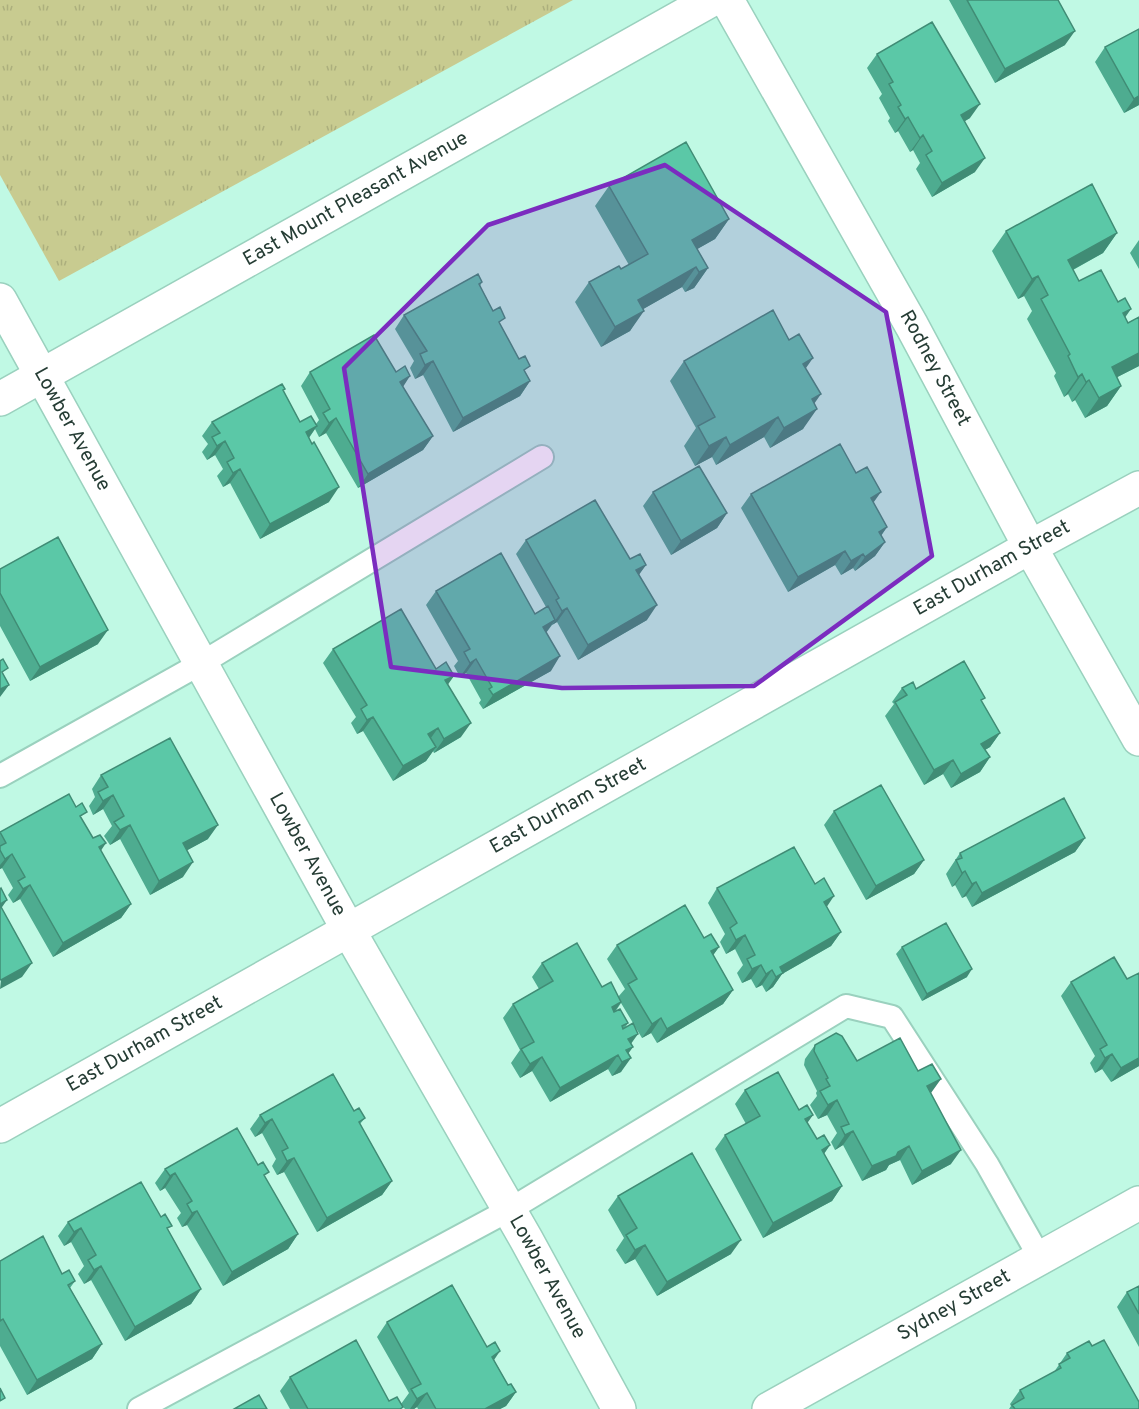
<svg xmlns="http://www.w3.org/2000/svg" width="1139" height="1409" font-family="Overpass,sans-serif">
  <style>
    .park { fill: url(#park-tufts) }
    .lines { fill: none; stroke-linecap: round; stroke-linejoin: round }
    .lane-casing { stroke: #9ad1be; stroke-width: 26 }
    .street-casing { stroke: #9ad1be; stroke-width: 36 }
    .lane { stroke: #fff; stroke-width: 22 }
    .street { stroke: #fff; stroke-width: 33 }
    .wall { fill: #4eac90; fill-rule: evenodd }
    .shaded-wall { fill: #408c75 }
    .building { fill: #5bc8a7; stroke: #408c75; stroke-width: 1.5 }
    .marked { fill: #7b2cbf; fill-opacity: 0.2; stroke: #7b2cbf; stroke-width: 4.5; stroke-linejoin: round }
    .labels { text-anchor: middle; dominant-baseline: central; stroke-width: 6; stroke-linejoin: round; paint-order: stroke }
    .street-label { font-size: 20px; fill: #263d35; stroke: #fff }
  </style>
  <defs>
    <pattern id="park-tufts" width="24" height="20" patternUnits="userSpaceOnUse" patternTransform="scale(1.5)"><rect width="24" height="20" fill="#c8cb90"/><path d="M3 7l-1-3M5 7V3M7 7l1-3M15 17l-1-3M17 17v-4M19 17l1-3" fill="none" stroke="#acaf7d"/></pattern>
  </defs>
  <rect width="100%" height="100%" fill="#c0f9e4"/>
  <path class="park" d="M0 0H573L59 281 0 175Z"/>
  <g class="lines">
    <defs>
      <path id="lane" d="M0 776 200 664 542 457
        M139 1409 509 1210 846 1006 892 1017 987 1164 1040 1258"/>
      <g id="street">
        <path id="s1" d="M727 0 912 326 1030 547 1139 739"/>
        <path id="s2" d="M0 300 349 931 526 1239 619 1409"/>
        <path id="s3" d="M0 399 711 0"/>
        <path id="s4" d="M0 1126 1030 547 1139 488"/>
        <path id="s5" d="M769 1409 1139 1203"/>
      </g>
    </defs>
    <use href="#lane" class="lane-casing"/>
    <use href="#street" class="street-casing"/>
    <use href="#lane" class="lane"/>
    <use href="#street" class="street"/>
  </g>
  <path class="wall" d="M949 0H1058L1065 45 995 83Z
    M1139 29V105L1124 113 1095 62 1105 47Z
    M877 54 970 118 964 121 975 172 932 197 916 169 920 163 913 150 910 152 898 131 895 133 888 121 890 118 879 98 882 94 867 68Z
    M609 186 729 219 715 239 697 249 708 268 694 288 685 292 682 287 643 309 630 331 601 347 575 302 589 282 621 269 629 265 595 206Z
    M1006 231 1117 233 1103 253 1073 270 1079 281 1125 317 1128 323 1139 317V366L1117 377 1121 386 1107 406 1085 418 1075 400 1072 402 1068 394 1064 397 1054 376 1056 373 1027 319 1032 311 1024 296 1018 299 992 251Z
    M1139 240V269L1130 253Z
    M482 282 480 286 530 381 520 396 453 432 423 375 415 379 410 368 414 361 395 329 404 315Z
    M684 361 806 369 814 403 803 429 770 448 764 437 716 465 712 457 695 466 684 446 696 428 670 381Z
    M310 372 403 387 433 436 423 450 358 488 326 433 319 437 315 429 309 438 329 502 260 539 230 483 223 487 217 476 223 469 215 455 207 460 202 452 208 444 202 436 212 422 283 391 300 422 316 424 319 420 301 386Z
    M653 492 727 513 717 528 671 555 643 506Z
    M751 494 873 503 887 527 881 536 885 542 875 556 855 571 853 568 841 575 835 565 788 592 741 508Z
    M526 540 630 559 646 565 638 575 647 620 578 660 557 622 552 625 546 633 551 671 483 709 479 703 481 700 466 673 460 677 454 666 458 661 426 605 436 591 535 614 546 607 516 554Z
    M0 569 98 644 30 681 0 626Z
    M333 649 436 669 448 684 461 737 434 753 433 751 426 761 393 781 363 731 357 734 351 723 356 717 323 663Z
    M902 688 982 702 1000 733 990 747 985 750 990 757 980 772 951 788 943 774 924 785 885 716 894 704 892 702Z
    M101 775 208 839 187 850 183 877 150 895 120 839 110 845 104 836 112 826 103 809 93 815 89 806 95 797 92 789Z
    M69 794 82 819 131 904 121 918 53 957 20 899 13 903 8 895 13 888 2 868 0 869V833Z
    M834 811 924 860 914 874 866 900 824 825Z
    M1085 838 1075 852 972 907 966 896 962 898 955 885 952 887 946 874 960 853Z
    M717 888 827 907 841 932 831 946 782 974 773 987 766 992 762 985 756 988 751 979 742 983 737 973 743 965 735 949 726 954 720 942 725 934 708 903Z
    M704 938 719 947 713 955 733 990 723 1004 657 1043 651 1033 642 1038 634 1025 631 1044 621 1072 612 1076 608 1069 550 1102 532 1071 520 1078 511 1063 520 1050 503 1018 513 1004 539 989 532 977 542 963 602 987 618 997 625 989 607 959 617 945ZM621 1003 633 1023 625 1028 628 1023 615 1012Z
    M902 947 967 977 922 1001 896 954Z
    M1071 982 1139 1066 1111 1082 1102 1069 1095 1073 1090 1063 1095 1056 1061 996Z
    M815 1045 857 1061 918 1071 931 1094 951 1164 912 1185 900 1160 889 1165 886 1170 862 1181 843 1145 835 1150 831 1142 837 1133 827 1115 818 1119 810 1105 817 1096 816 1093 817 1091 804 1065 805 1059Z
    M745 1090 813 1115 807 1122 817 1139 830 1145 824 1154 842 1186 832 1201 763 1238 715 1149 725 1135 746 1124 735 1104Z
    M354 1111 365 1118 360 1124 392 1181 382 1195 317 1232 284 1172 277 1175 272 1166 276 1159 262 1133 255 1137 250 1129 260 1115Z
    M258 1165 298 1234 288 1249 223 1286 187 1225 182 1227 177 1218 181 1213 165 1188 160 1191 155 1183 165 1169Z
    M618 1196 731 1254 657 1296 635 1259 625 1264 616 1250 624 1238 608 1210Z
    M161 1217 201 1289 191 1304 125 1341 91 1280 84 1284 78 1274 84 1266 71 1242 64 1246 58 1236 68 1222Z
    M0 1261 62 1274 75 1281 70 1288 102 1344 92 1359 27 1395 0 1346Z
    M1139 1286V1347L1117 1307 1127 1292Z
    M387 1322 494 1360 508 1385 516 1392 506 1406 500 1409H418L417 1407 414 1409H405L401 1404 409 1393 377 1337Z
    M1092 1346 1139 1409H1009L1011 1406 1010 1404 1020 1390 1054 1372 1067 1353Z
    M290 1377 389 1401 402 1409H290L280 1391Z"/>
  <path class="shaded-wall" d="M1075 31 1065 45 995 83 1005 69Z
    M1139 96V105L1124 113 1134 99Z
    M980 104 970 118 951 130 961 115Z
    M908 117 898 131 895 133 905 119Z
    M923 135 913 150 910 152 920 138Z
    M985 158 975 172 932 197 942 183Z
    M729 219 715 239 678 260 692 240Z
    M1117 233 1103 253 1054 280 1068 260Z
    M696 267 682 287 624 320 638 300Z
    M708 268 694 288 685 292 699 272Z
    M1038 276 1024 296 1018 299 1032 279Z
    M1131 309 1117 329 1123 313Z
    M644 311 630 331 601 347 615 327Z
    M1139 353V366L1098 387 1112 367Z
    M813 358 799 378 803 364Z
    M433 361 423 375 415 379 425 365Z
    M1082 374 1068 394 1064 397 1078 377Z
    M410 376 401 390 400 382Z
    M1089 380 1075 400 1072 402 1086 382Z
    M530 381 520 396 453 432 463 418Z
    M1121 386 1107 406 1085 418 1099 398Z
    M821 394 807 414 812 399Z
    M817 409 803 429 770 448 784 428Z
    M778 417 764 437 716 465 730 445Z
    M336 418 326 433 319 437 329 423Z
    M317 426 307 440 306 432Z
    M433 436 423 450 358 488 368 474Z
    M726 437 712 457 695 466 709 446Z
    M225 441 215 455 207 460 217 446Z
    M240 469 230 483 223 487 233 473Z
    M339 487 329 502 260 539 270 524Z
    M881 492 871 506V498Z
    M727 513 717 528 671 555 681 541Z
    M887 527 877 541 879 532Z
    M885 542 875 556 855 571 865 557Z
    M845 551 835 565 788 592 798 577Z
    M863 554 853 568 841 575 851 561Z
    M646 565 636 579V570Z
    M657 605 647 620 578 660 588 645Z
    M567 608 557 622 552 625 562 611Z
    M555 620 545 634 543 627Z
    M108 630 98 644 30 681 40 667Z
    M560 656 551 671 483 709 493 695Z
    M476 659 466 673 460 677 470 663Z
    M454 676 444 690 445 680Z
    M9 685 0 697V689Z
    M373 717 363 731 357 734 367 720Z
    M471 723 461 737 434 753 444 739Z
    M438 728 428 742V734Z
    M1000 733 990 747 971 758 981 744Z
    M436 747 426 761 393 781 403 766Z
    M990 757 980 772 951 788 961 774Z
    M953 760 943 774 924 785 934 770Z
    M113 795 103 809 93 815 103 801Z
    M130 825 120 839 110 845 120 830Z
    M218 825 208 839 173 858 183 843Z
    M1085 838 1075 852 972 907 982 893Z
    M106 843 96 858 99 847Z
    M12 854 2 868 0 869V865L5 859Z
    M924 860 914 874 866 900 876 886Z
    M193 862 183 877 150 895 159 881Z
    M965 871 955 885 952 887 962 873Z
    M976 882 966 896 962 898 972 884Z
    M30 885 20 899 13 903 23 889Z
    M834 896 824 911V902Z
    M7 900 0 910V904Z
    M131 904 121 918 53 957 63 943Z
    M841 932 831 946 782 974 773 987 766 992 776 977 780 967Z
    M745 935 735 949 726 954 736 940Z
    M719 947 709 961 711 951Z
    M32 963 22 977 0 989 1 980Z
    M761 965 751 979 742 983 752 969Z
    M972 969 967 977 922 1001 927 994Z
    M772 970 762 985 756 988 766 974Z
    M733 990 723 1004 657 1043 667 1029Z
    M621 1002 611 1017 612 1007Z
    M661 1018 651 1033 642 1038 652 1024Z
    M638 1034 628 1048V1039Z
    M633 1047 623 1061 626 1050Z
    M1112 1054 1102 1069 1095 1073 1105 1058Z
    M618 1055 608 1069 550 1102 560 1088Z
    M542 1057 532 1071 520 1078 530 1064Z
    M631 1058 621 1072 612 1076 622 1062Z
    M1139 1058V1066L1111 1082 1121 1068Z
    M941 1079 931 1093 917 1101 927 1086Z
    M837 1100 827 1115 818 1119 828 1105Z
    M813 1115 803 1129 805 1119Z
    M272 1119 262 1133 255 1137 265 1123Z
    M853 1131 843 1145 835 1150 845 1135Z
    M830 1145 820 1159 822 1150Z
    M909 1146 900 1160 889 1165 886 1170 862 1181 872 1166Z
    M961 1150 951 1164 912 1185 922 1171Z
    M294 1158 284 1172 277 1175 287 1161Z
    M175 1173 165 1188 160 1191 170 1176Z
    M392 1181 382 1195 317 1232 327 1218Z
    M842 1186 832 1201 763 1238 773 1223Z
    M197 1211 187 1225 182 1227 192 1213Z
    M81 1228 71 1242 64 1246 74 1232Z
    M298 1234 288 1249 223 1286 232 1272Z
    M741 1240 731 1254 657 1296 667 1282Z
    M645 1245 635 1259 625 1264 635 1250Z
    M101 1266 91 1280 84 1284 94 1270Z
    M201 1289 191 1304 125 1341 135 1327Z
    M102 1344 92 1359 27 1395 37 1380Z
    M500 1351 490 1366 492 1357Z
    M516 1392 506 1406 500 1409H485Z
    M427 1393 417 1407 414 1409H410L417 1399Z"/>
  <path class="building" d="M967 0H1058L1075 31 1005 69Z
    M932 22 980 104 961 115 985 158 942 183 926 155 932 151 923 135 920 138 908 117 905 119 898 107 901 105 889 84 893 82 877 54Z
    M1139 29V96L1134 99 1105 47Z
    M686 142 729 219 692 240 708 268 699 272 696 267 638 300 644 311 615 327 589 282 619 266 621 269 648 254 609 186Z
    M1092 184 1117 233 1068 260 1079 281 1101 270 1118 302 1125 298 1131 309 1123 313 1128 323 1139 317V353L1112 367 1121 386 1099 398 1089 380 1086 382 1082 374 1078 377 1068 356 1070 354 1041 299 1048 295 1038 276 1032 279 1006 231Z
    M478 274 482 282 479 284 493 311 500 307 505 318 499 322 519 359 525 356 530 366 524 370 530 381 463 418 433 361 425 365 420 354 427 351 404 315Z
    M773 310 789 340 799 334 813 358 803 364 821 394 812 399 817 409 784 428 778 417 730 445 726 437 709 446 698 426 715 417 684 361Z
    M374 335 396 372 405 366 410 376 400 382 433 436 368 474 336 418 329 423 323 413 330 409 310 372Z
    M282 384 285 389 283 390 300 422 311 416 317 426 306 432 312 444 314 442 339 487 270 524 240 469 233 473 227 462 234 458 225 441 217 446 212 437 220 433 212 422Z
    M840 444 856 473 867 467 881 492 871 498 887 527 879 532 885 542 865 557 863 554 851 561 845 551 798 577 751 494Z
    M699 466 727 513 681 541 653 492Z
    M595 500 630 559 640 554 646 565 636 570 657 605 588 645 567 608 562 611 556 600 559 598 526 540Z
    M58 537 108 630 40 667 0 593V569Z
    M501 553 535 614 548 606 555 620 543 627 560 656 493 695 489 689 492 687 476 659 470 663 464 652 470 649 436 591Z
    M401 609 436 669 446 662 454 676 445 680 471 723 444 739 438 728 428 734 436 747 403 766 373 717 367 720 361 709 367 705 333 649Z
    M3 659 8 668 2 672 9 685 0 689V661Z
    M964 661 985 698 981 700 1000 733 981 744 990 757 961 774 953 760 934 770 895 702 907 695 902 688 913 682 916 689Z
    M170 738 218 825 183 843 193 862 159 881 130 825 120 830 114 822 124 816 113 795 103 801 98 792 108 787 101 775Z
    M881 785 924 860 876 886 834 811Z
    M69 794 76 807 82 803 87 812 80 816 93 838 100 835 106 843 99 847 131 904 63 943 30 885 23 889 18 881 25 877 12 854 5 859 0 850V846L6 843 0 832Z
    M1064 798 1085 838 982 893 976 882 972 884 965 871 962 873 956 860 962 858 960 853Z
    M794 847 815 884 824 878 834 896 824 902 841 932 780 967 783 973 776 977 772 970 766 974 761 965 752 969 747 959 755 955 745 935 736 940 730 928 737 923 717 888Z
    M1 888 7 900 0 904V889Z
    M0 905 32 963 1 980 0 979Z
    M685 905 704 938 711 934 719 947 711 951 733 990 667 1029 661 1018 652 1024 628 984 637 979 617 945Z
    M946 923 972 969 927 994 902 947Z
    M577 943 602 987 611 982 621 1002 612 1007 614 1012 620 1009 628 1023 622 1026 623 1029 633 1023 638 1034 628 1039 633 1047 626 1050 631 1058 622 1062 618 1055 560 1088 542 1057 530 1064 521 1049 534 1042 513 1004 553 981 542 963Z
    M1114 957 1127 979 1139 973V1058L1121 1068 1112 1054 1105 1058 1100 1049 1107 1045 1071 982Z
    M836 1033 842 1036 857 1061 900 1038 918 1071 932 1064 941 1079 927 1086 961 1150 922 1171 909 1146 898 1152 896 1156 872 1166 853 1131 845 1135 841 1127 849 1124 837 1100 828 1105 820 1091 830 1086 826 1079 828 1078 814 1051 815 1045Z
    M778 1072 799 1110 807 1105 813 1115 805 1119 817 1139 824 1135 830 1145 822 1150 842 1186 773 1223 725 1135 760 1116 745 1090Z
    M333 1074 354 1111 359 1108 365 1118 359 1122 392 1181 327 1218 294 1158 287 1161 282 1151 288 1148 272 1119 265 1123 260 1115Z
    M237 1128 258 1165 263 1162 269 1172 264 1175 298 1234 232 1272 197 1211 192 1213 187 1204 192 1201 175 1173 170 1176 165 1169Z
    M692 1153 741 1240 667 1282 645 1245 635 1250 626 1235 637 1228 618 1196Z
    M141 1182 161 1217 165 1214 172 1226 167 1228 201 1289 135 1327 101 1266 94 1270 88 1260 96 1255 81 1228 74 1232 68 1222Z
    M43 1236 62 1274 69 1270 75 1281 68 1285 102 1344 37 1380 3 1319 0 1321V1261Z
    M452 1285 487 1347 495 1342 500 1351 492 1357 508 1385 511 1384 516 1392 485 1409H436L427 1393 417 1399 411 1389 421 1384 387 1322Z
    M1139 1286V1314L1127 1292Z
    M356 1340 389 1401 397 1397 403 1407 400 1409H308L290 1377Z
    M1104 1340 1139 1402V1409H1015L1012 1405 1024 1398 1020 1390 1061 1368 1059 1364 1070 1358 1067 1353 1089 1341 1092 1346Z
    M0 1388 5 1398 0 1401Z
    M259 1395 267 1409H234Z"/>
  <path class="marked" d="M665 165 886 312 932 556 754 686 562 688 391 667 344 368 488 225Z"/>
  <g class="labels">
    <g class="street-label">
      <text stroke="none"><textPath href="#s3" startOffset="408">East Mount Pleasant Avenue</textPath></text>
      <text stroke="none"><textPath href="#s1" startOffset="423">Rodney Street</textPath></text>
      <text stroke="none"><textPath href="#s2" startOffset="148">Lowber Avenue</textPath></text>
      <text stroke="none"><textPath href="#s4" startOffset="1138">East Durham Street</textPath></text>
      <text stroke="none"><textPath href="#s4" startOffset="652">East Durham Street</textPath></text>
      <text stroke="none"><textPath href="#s2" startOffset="634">Lowber Avenue</textPath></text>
      <text stroke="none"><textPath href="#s4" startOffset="166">East Durham Street</textPath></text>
      <text stroke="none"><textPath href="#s2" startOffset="1120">Lowber Avenue</textPath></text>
      <text stroke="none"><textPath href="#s5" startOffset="212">Sydney Street</textPath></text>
    </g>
  </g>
</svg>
